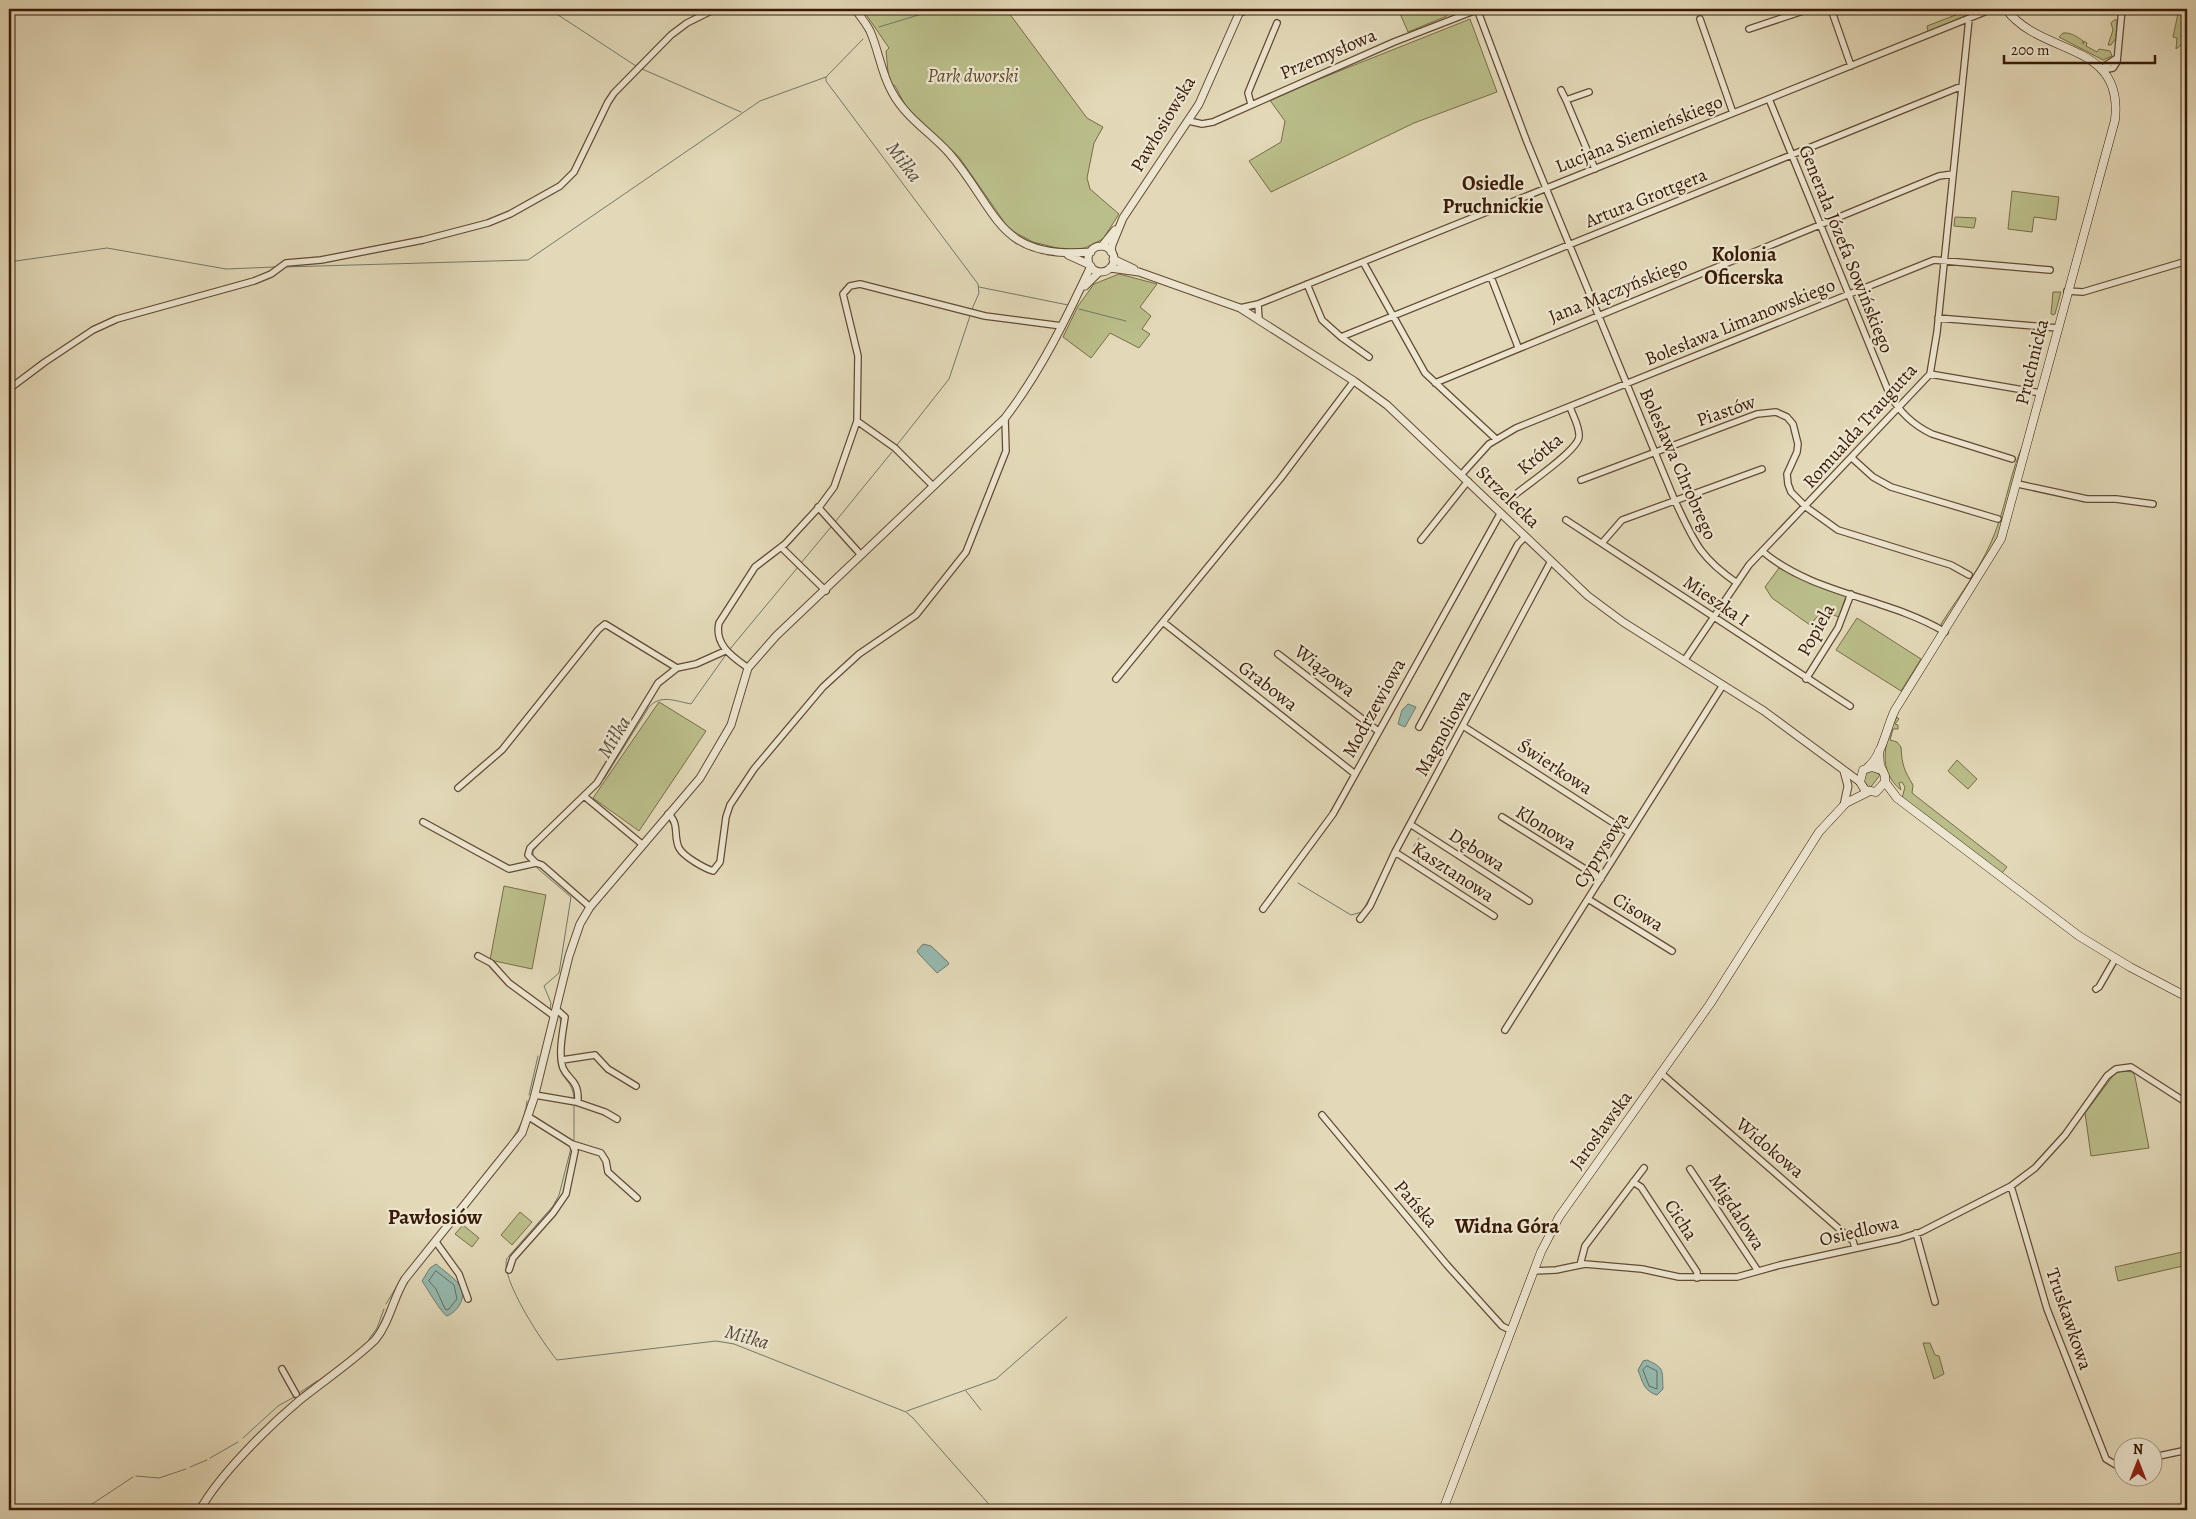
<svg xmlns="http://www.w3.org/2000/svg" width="2196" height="1519" font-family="Alegreya,serif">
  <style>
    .green { fill: #babe8a; stroke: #796c48 }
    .water { fill: #95bab0; stroke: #707a6c }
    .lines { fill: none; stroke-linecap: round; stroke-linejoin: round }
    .shore { stroke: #666a5a; stroke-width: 1 }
    .stream { stroke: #707a6c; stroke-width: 1 }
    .minor-casing { stroke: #634a32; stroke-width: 8 }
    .tertiary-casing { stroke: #634a32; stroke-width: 9 }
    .secondary-casing { stroke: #381a05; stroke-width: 9 }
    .minor { stroke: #ede6d1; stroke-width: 5.5 }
    .tertiary { stroke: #ede6d1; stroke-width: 7 }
    .secondary { stroke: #ede6d1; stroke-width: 8 }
    .labels { text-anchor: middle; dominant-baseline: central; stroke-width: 4.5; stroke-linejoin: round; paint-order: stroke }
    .street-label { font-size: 19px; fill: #381a05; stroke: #ede6d1 }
    .park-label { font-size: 19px; font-style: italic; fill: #5f4b2d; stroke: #ede6d1 }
    .water-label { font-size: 20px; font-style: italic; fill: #544a38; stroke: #ede6d1 }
    .neighbourhood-label { font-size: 20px; font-weight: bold; fill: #381a05; stroke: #ede6d1 }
    .quarter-label { font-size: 21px; font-weight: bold; fill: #381a05; stroke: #ede6d1 }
  </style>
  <rect width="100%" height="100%" fill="#e3d9b8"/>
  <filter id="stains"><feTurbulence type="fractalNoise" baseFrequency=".004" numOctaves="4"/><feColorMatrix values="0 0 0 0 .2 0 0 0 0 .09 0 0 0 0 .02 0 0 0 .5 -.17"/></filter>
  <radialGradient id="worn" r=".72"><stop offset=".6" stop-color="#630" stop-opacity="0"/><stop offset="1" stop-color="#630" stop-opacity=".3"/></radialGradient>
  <path class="green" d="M866 9H1006L1087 118 1103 127 1094 143 1087 178 1090 189 1119 214 1103 239 1085 248 1065 250 1033 242 1016 233 1007 226 959 157 909 112 895 86 889 82 886 51 889 48 863 10Z
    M1398 9H1446L1447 16 1408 32Z
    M1971 9H1977V11L1928 32 1927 26Z
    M2179 9H2185L2182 44 2176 49 2177 38 2173 37Z
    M1470 19 1497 92 1414 123 1271 192 1249 161 1281 142 1285 121 1269 99Z
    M2114 20H2117L2116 38 2111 45H2108L2113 30 2111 23Z
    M2063 33C2071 32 2079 38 2083 41V44L2084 41 2087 43 2086 46 2097 52 2099 49 2110 51 2112 56 2103 60 2059 37Z
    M2012 191 2059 197 2056 220 2034 217 2032 232 2008 229Z
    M1955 217 1976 218 1974 228 1954 226Z
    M1119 274 1157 284 1140 307 1151 316 1142 329 1150 334 1139 348 1110 333 1091 358 1063 337 1078 306 1094 284Z
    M2053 292H2061L2055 314 2053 315 2051 314Z
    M2024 443 1999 535 1943 627 1941 624C1960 594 1984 564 1996 530 2007 501 2011 469 2024 443Z
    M1779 568 1809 582 1846 596 1839 617 1822 611 1810 625 1772 598 1765 587Z
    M1857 618 1921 659 1901 691 1836 650Z
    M659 702 706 731 639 831 593 798Z
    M1897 717 1899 719 1895 724 1898 725V729H1893L1890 740 1897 742 1901 747C1902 765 1904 770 1913 785L1912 793 2007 867 2002 873 1902 798 1905 787 1902 782 1899 783 1901 790C1877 771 1884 740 1897 717Z
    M1957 760 1977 779 1968 789 1948 771Z
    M1873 770 1880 775 1870 788 1863 782 1865 774Z
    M504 886 546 895 532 969 490 960Z
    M2123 1071 2133 1072 2135 1077 2149 1148 2091 1156 2085 1113 2115 1073Z
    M520 1212 532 1222 512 1245 501 1235Z
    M463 1225 479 1238 472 1247 455 1234Z
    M2187 1251V1265L2118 1281 2115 1267Z
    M1923 1343H1930L1935 1355 1939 1356 1944 1374 1934 1379Z"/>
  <path class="water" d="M1408 704 1416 707 1405 727 1398 724 1402 710Z
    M923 944 931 946 947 961 949 964 937 973 919 954 917 951Z
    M436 1264C443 1270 453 1277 458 1283 468 1295 460 1310 447 1316 441 1313 427 1288 422 1281L430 1268Z
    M1647 1360C1665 1368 1662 1370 1663 1389L1657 1395C1644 1391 1643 1383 1638 1370L1643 1361Z"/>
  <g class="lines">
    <path class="shore" d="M436 1271 454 1285 457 1299 448 1310 445 1309 436 1289 429 1281Z
      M1647 1366 1657 1371V1389L1649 1386 1643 1370Z"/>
    <path class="stream" d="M549 9 636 66
      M879 27 938 9
      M863 39 826 77V81L978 284 979 293 972 309
      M642 69 741 112
      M9 262 107 248 226 269 275 267
      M284 267 528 260 760 101 826 77
      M979 287 1068 305
      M1079 309 1126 321
      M897 445 949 379 970 316
      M835 522 892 452
      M801 563 831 527
      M730 649 798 567
      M587 796 604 779 649 707C661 694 675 701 691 704L725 656
      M567 816 577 806
      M1419 838 1414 846 1419 864
      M533 856V851L540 843
      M537 868 571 897 559 973 544 986 551 1003 550 1009
      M1298 883 1351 915 1362 912 1374 890
      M560 1017 561 1028
      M558 1052C556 1080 572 1076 574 1098
      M529 1095 538 1056
      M574 1141V1105
      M504 1150C516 1135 525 1120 527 1101
      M508 1257 553 1206 559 1195 571 1148
      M507 1258C498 1276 544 1345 557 1360L716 1341 734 1344 906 1412 913 1418 994 1510
      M386 1304 403 1276
      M369 1339 377 1328 384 1309
      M966 1391 981 1410
      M299 1393 317 1381
      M907 1411 996 1379 1067 1317
      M243 1438 278 1406 296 1396
      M210 1458 238 1442
      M190 1467 207 1460
      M136 1476 159 1478 186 1469
      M83 1510 133 1477"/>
    <defs>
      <path id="minor" d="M1477 9 1527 142 1675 501C1694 541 1699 557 1737 583
        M1831 9 1851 66
        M1239 13 1253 9
        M1700 19 1733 113
        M1749 29 1809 9
        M2103 70 2113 68 2117 62 2122 9
        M2103 70 2106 65 2117 58
        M1561 90 1566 100
        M1589 92 1566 100 1595 169
        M1769 99 1889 393C1899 412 1913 425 1932 434L2012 459
        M1251 104 1248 93 1252 83 1277 23
        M1189 121 1202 124 1213 122 1394 42 1479 9
        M1363 262 1425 373 1496 439
        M1491 277 1518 347
        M1307 284 1322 320 1341 337 1369 357
        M2067 291 2083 292 2187 261
        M1258 304 1259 320
        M1240 308 1258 304 1992 9
        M1938 318 2058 328
        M1341 337 1962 86
        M1930 374 2041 393
        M1435 383 1939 176 1953 174
        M9 389 45 362 93 330 117 319 254 281 271 274 286 263 321 260 423 240 488 223 510 214 560 186 574 172 608 102 614 93 671 35 687 23 715 9
        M1852 458 1873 477 1891 487 1998 519
        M1461 475 1489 444 1516 428 1934 260 2050 270
        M1581 480 1757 414 1776 412 1787 417 1793 424 1798 444 1797 452 1787 474 1788 484 1791 492 1806 507 1838 530 1951 565 1969 575
        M2018 484 2087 499H2116L2153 504
        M933 486 895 448 857 421 858 356 843 294 850 286 860 284 985 316 1062 326
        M1516 494C1529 483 1577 451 1579 437 1580 427 1573 416 1570 407
        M818 507 861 555
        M1566 520 1850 706
        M1421 540 1468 481
        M1602 543 1622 520 1762 469
        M781 547 826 591
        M1762 551C1814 595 1886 597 1945 632
        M1163 622 1355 774
        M1278 654 1378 731
        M1684 661 1749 565 1930 374 1937 332 1969 19
        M748 668C733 657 714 645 719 623L755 567 785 544 820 506 834 487 857 421
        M1116 679 1280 479 1354 381
        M1806 679 1838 628 1851 594
        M1463 726 1629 833
        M1419 727 1518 544 1525 537
        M458 788 502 750 598 630 605 624 677 668 696 664 725 651
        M584 796 643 845
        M668 814C680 823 673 836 679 848 684 857 704 868 713 871L720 862 726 817 730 805 754 769 823 687 859 654 916 615 966 552 1006 451 1005 418
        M1502 817 1601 879
        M423 822 509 869 536 863
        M1410 824 1529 901
        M1395 852 1494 916
        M1588 899 1672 951
        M590 907 542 865 536 863 528 855 530 848 597 783 658 683 677 668
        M1263 909 1333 814 1500 514
        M1360 919 1370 906 1395 852 1551 561
        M478 956 491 963 509 983 554 1016
        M2096 989 2099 987 2115 959
        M1505 1030 1723 685
        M562 1060 595 1055 608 1069 636 1086
        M1662 1074 1853 1241 1855 1248
        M535 1095 576 1102 578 1099C578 1079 568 1080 563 1068 558 1054 563 1031 565 1017L556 1009
        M576 1102 605 1112 617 1119
        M1322 1115 1447 1265 1502 1326 1510 1330
        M572 1144 601 1153 606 1161 608 1172 637 1198
        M1690 1169 1758 1271
        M1633 1182 1641 1187 1697 1272V1278
        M2011 1186 2047 1309 2106 1459 2116 1465 2124 1463
        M1916 1233 1935 1302
        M436 1242 459 1274 468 1299
        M1580 1265 1585 1246 1644 1168
        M509 1270 513 1258 553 1213 566 1194 575 1151 572 1144 529 1117
        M1534 1271 1556 1270 1585 1264 1642 1269 1679 1277H1737L1780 1265 1899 1239 1921 1232 2011 1186 2035 1168 2065 1135 2107 1076 2116 1069 2131 1067 2187 1103
        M282 1369 296 1394
        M2154 1457 2187 1450"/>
      <path id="tertiary" d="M855 9C860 16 866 23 870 31 879 51 881 73 892 92 906 118 930 132 949 153 999 211 996 260 1091 252
        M1102 246 1115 230
        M1088 259a13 13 0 1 1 26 0a13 13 0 1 1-26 0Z
        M1111 252 1112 245 1123 218 1199 104 1241 9
        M1068 255 1090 265
        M1113 259 1134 269
        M1110 268 1139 272 1240 308 1354 381 1387 405 1588 596 1623 622 1764 711 1860 782
        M1085 286 1099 272
        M1844 805 1848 786 1844 771
        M200 1510C219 1475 269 1426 300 1400 325 1380 352 1362 375 1340 390 1322 393 1298 405 1279L522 1133 534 1098 569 956 580 924 590 907 700 778 731 725 748 668 776 636 1005 418C1041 371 1066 319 1091 266"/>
      <path id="secondary" d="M1879 751 1880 765 1885 776V782L1876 792 1865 790 1860 782 1863 770 1872 767 1881 770
        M1868 767C1883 754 1886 728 1895 710L2001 539 2115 120C2124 40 2041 57 2006 9
        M1885 782 1897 798 2079 936 2130 967 2187 997
        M1443 1510 1541 1252 1559 1217 1710 1004 1819 832 1846 803 1868 792"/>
    </defs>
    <use href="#minor" class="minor-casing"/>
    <use href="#tertiary" class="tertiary-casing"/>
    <use href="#secondary" class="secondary-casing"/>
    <use href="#minor" class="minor"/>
    <use href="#tertiary" class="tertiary"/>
    <use href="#secondary" class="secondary"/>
  </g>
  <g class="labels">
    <g class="street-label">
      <text transform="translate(1328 54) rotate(-23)">Przemysłowa</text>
      <text transform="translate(1163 124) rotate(-59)">Pawłosiowska</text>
      <text transform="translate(1639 134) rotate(-22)">Lucjana Siemieńskiego</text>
      <text transform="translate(1646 198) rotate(-22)">Artura Grottgera</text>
      <text transform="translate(1846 249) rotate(68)">Generała Józefa Sowińskiego</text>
      <text transform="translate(1618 290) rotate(-22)">Jana Mączyńskiego</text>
      <text transform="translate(1740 322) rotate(-22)">Bolesława Limanowskiego</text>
      <text transform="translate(2032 362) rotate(-76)">Pruchnicka</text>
      <text transform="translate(1726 411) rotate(-19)">Piastów</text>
      <text transform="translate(1860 426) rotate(-48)">Romualda Traugutta</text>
      <text transform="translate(1540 454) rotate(-40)">Krótka</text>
      <text transform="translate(1678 464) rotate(66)">Bolesława Chrobrego</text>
      <text transform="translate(1508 497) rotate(44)">Strzelecka</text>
      <text transform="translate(1716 601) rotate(34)">Mieszka I</text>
      <text transform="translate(1816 630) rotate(-61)">Popiela</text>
      <text transform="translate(1325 671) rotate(38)">Wiązowa</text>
      <text transform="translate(1268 686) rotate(38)">Grabowa</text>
      <text transform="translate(1374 708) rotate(-61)">Modrzewiowa</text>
      <text transform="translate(1443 733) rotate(-61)">Magnoliowa</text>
      <text transform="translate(1555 767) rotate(33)">Świerkowa</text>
      <text transform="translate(1546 828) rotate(32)">Klonowa</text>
      <text transform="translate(1477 850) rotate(33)">Dębowa</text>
      <text transform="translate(1601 850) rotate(-58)">Cyprysowa</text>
      <text transform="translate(1453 872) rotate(33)">Kasztanowa</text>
      <text transform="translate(1638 912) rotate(32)">Cisowa</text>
      <text transform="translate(1601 1130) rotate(-54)">Jarosławska</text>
      <text transform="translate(1770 1148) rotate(40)">Widokowa</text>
      <text transform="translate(1416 1204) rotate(49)">Pańska</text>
      <text transform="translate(1737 1212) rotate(57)">Migdałowa</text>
      <text transform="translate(1681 1220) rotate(57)">Cicha</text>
      <text transform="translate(1859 1231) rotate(-13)">Osiedlowa</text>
      <text transform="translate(2069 1319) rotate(71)">Truskawkowa</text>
    </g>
    <g class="park-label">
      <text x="973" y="76">Park dworski</text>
    </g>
    <g class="water-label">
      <text transform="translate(904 162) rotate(53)">Miłka</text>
      <text transform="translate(614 737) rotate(-59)">Miłka</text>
      <text transform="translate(747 1337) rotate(16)">Miłka</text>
    </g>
    <g class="neighbourhood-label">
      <text x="1493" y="183">Osiedle<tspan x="1493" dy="23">Pruchnickie</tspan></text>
      <text x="1744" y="254">Kolonia<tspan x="1744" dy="23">Oficerska</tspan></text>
    </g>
    <g class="quarter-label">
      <text x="435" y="1217">Pawłosiów</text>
      <text x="1507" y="1226">Widna Góra</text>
    </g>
  </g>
  <rect width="2196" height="1519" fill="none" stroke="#e3d9b8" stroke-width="30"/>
  <rect x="10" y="10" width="2176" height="1499" fill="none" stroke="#381a05" stroke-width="2.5"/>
  <rect x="15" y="15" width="2166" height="1489" fill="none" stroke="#381a05"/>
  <g transform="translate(2138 1462)"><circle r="24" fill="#ede6d1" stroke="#a5947f"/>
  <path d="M0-4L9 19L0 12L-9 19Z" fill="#8f2418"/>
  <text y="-8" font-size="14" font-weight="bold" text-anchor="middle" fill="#381a05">N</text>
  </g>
  <path d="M2004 55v8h151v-8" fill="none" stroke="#381a05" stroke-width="2.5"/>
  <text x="2011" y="55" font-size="15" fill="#381a05" stroke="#ede6d1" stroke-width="4" paint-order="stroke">200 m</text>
  <rect width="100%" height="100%" filter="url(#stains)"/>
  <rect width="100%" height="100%" fill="url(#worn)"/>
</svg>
